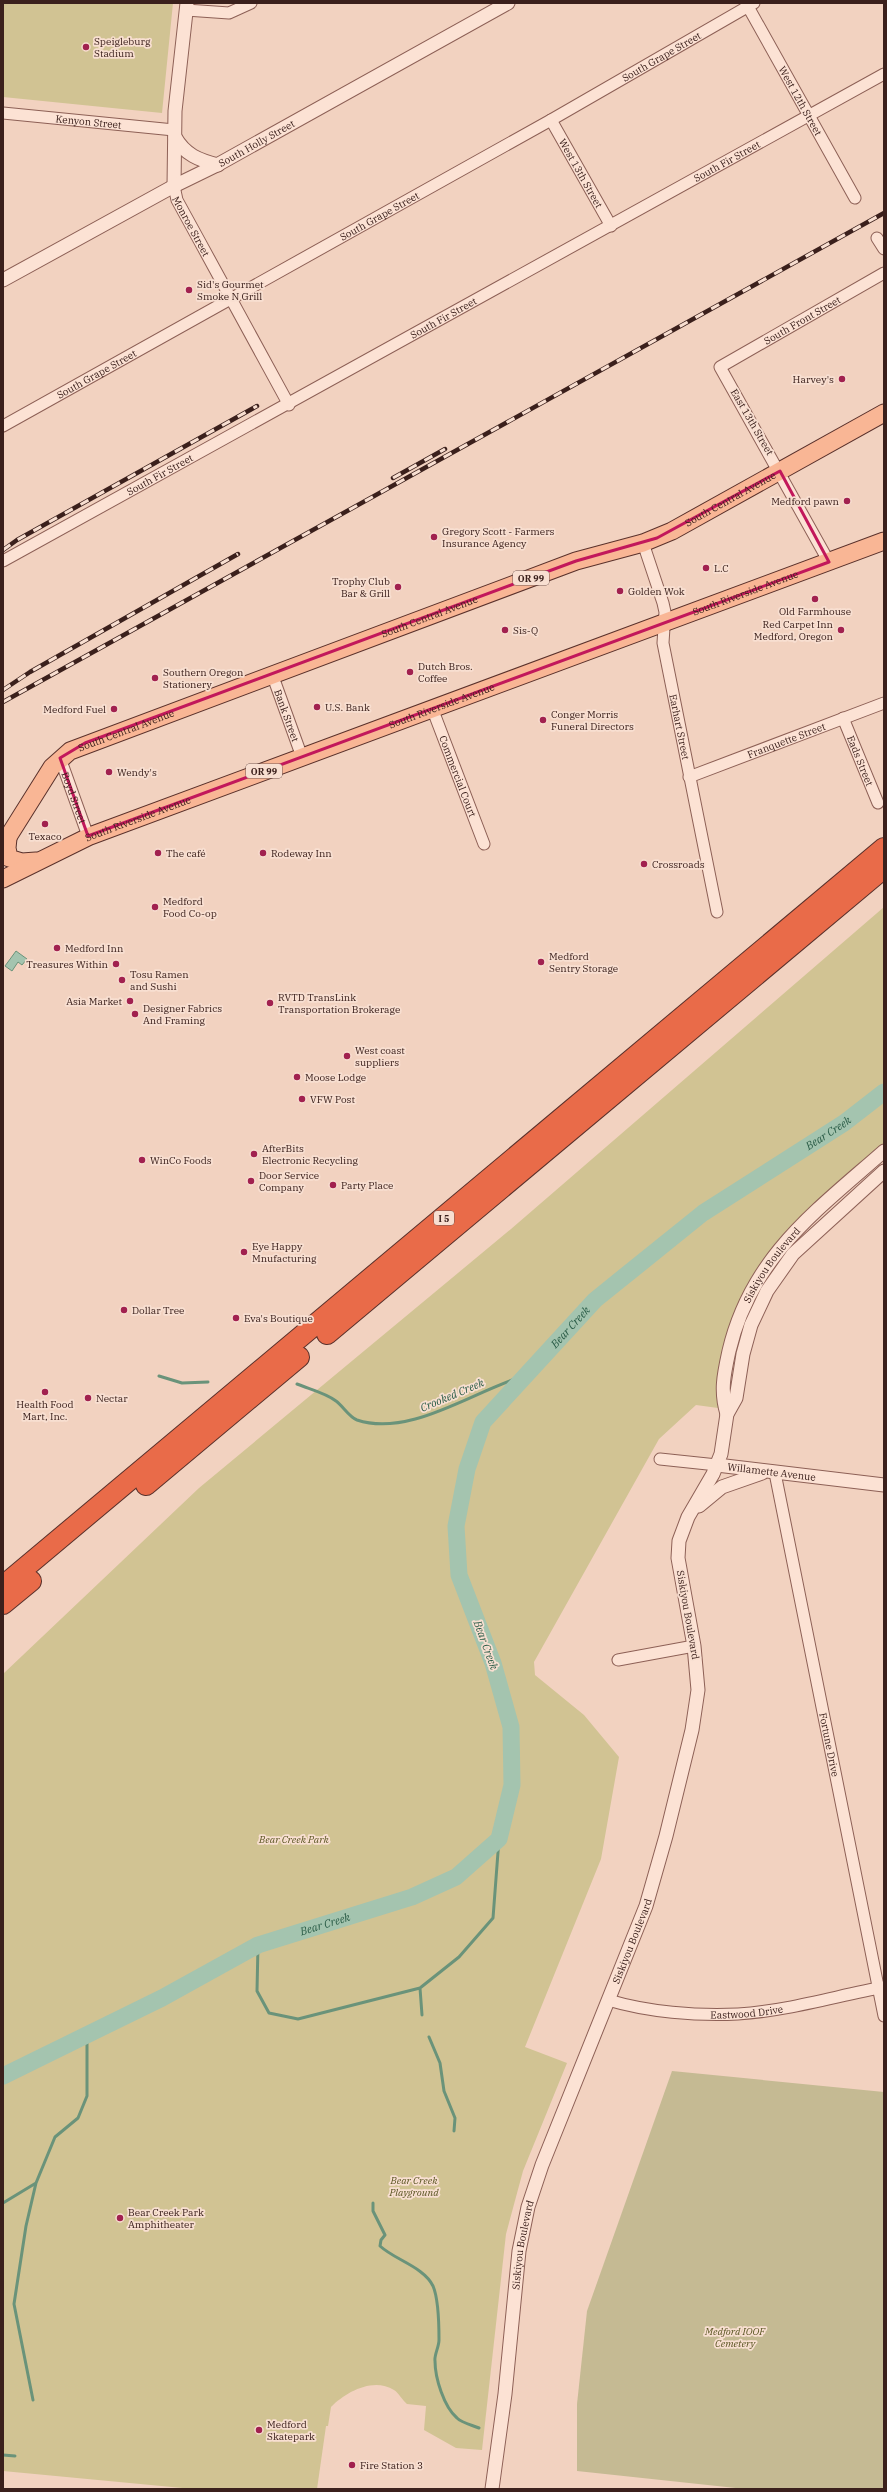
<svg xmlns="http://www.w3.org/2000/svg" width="887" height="2492" font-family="'IBM Plex Serif',serif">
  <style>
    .green { fill: #d1c393 }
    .cemetery { fill: #c5ba93 }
    .water { fill: #a4c4af; stroke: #6a937a }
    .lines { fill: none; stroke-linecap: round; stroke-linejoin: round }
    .stream { stroke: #6a937a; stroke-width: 3 }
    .river { stroke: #a4c4af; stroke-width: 17 }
    .minor-casing { stroke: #8d6056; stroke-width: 13 }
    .tertiary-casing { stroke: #8d6056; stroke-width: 15 }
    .primary-casing { stroke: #5a312b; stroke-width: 19 }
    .motorway-casing { stroke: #5a312b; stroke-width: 22 }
    .minor { stroke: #fce2d4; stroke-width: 11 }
    .tertiary { stroke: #fce2d4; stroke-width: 13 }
    .primary { stroke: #f9b695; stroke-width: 17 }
    .motorway { stroke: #e96b49; stroke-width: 20 }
    .rail-casing { stroke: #3b201c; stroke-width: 4.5 }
    .rail { stroke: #f8dfd1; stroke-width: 3; stroke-dasharray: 9; stroke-linecap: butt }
    .marked { fill: none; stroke: #c2185b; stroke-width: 3; stroke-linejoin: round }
    .poi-dot { fill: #a1214f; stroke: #f8dfd1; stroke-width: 1.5 }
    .labels { text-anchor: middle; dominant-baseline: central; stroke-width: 3.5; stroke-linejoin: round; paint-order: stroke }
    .shield { fill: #f8dfd1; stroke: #745952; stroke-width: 1 }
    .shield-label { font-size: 9px; font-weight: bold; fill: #3b201c }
    .poi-label { font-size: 10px; fill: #3b201c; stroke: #f8dfd1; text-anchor: start }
    .street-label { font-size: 10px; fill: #3b201c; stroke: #f8dfd1 }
    .park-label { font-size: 10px; font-style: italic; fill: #595421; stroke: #f8dfd1 }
    .water-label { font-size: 11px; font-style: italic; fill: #2a5c47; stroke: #f8dfd1 }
  </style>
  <rect width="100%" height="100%" fill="#f2d2c0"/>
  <path class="green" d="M3 3H173L162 113 3 97Z
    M884 907V1146L779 1242 721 1373 718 1408 696 1405 659 1439 534 1662 535 1675 584 1715 619 1757 601 1859 525 2047 567 2063 523 2171 506 2234 482 2450 456 2448 424 2430 426 2406 407 2404C402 2400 399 2393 394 2390 373 2377 346 2392 331 2407L328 2426H326L317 2489H193L3 2471V1674L199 1488 511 1229Z"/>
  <path class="cemetery" d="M672 2071 884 2092V2489H745L577 2471V2404L587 2311Z"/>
  <path class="water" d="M16 951 27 959 22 965 18 962 12 971 5 966Z"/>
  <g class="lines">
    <path class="stream" d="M159 1376 182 1383 208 1382
      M297 1384C309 1389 326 1393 336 1401 343 1406 349 1417 357 1420 411 1438 476 1389 527 1375
      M258 1945 257 1991 269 2013 298 2019 420 1988
      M422 2015 420 1988 459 1957 493 1918 499 1839
      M429 2037 440 2063 444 2091 455 2118 454 2131
      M3 2203 36 2183
      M373 2203V2211L385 2235 381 2240 380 2246C395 2260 424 2267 433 2286 439 2300 439 2326 439 2340 439 2347 434 2355 435 2361 435 2378 444 2407 457 2418 462 2423 472 2425 479 2428
      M33 2400 14 2304 26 2226 36 2183 55 2137 78 2118 87 2096V2035
      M3 2455 15 2456"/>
    <path class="river" id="s1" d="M3 2076 162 1998 258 1945 412 1897 456 1877 499 1839 512 1785 511 1727 493 1663 459 1575 456 1526 467 1469 483 1422 595 1300 703 1213 844 1123 884 1092"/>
    <defs>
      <g id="minor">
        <path id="s2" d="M746 3 855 198"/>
        <path d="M186 10 229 13 251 3"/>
        <path id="s3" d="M3 113 174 130"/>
        <path id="s4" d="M551 120 611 226"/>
        <path id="s5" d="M174 186 177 200 200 242 289 405"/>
        <path d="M877 238 884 249"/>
        <path id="s6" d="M3 426 551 120 754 3"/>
        <path id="s7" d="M643 543 663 603 665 612 663 643 717 912"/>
        <path id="s8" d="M3 561 884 74"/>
        <path id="s9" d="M829 562 720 367 884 273"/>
        <path id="s10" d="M272 674 302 757"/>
        <path id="s11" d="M432 708 484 844"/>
        <path id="s12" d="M843 718 878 803"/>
        <path id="s13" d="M60 758 88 836"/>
        <path id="s14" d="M689 777 884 703"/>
        <path d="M660 1459 717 1465"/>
        <path id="s15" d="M775 1473 884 2016"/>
        <path d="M618 1660 694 1646"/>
        <path id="s16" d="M608 2000C648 2012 696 2016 738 2014 786 2011 836 1996 884 1987"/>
      </g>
      <g id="tertiary">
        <path d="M175 137C185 155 199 160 218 165"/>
        <path d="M174 186 175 111 187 3"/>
        <path id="s17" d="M3 280 174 186 217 165 508 3"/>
        <path id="s18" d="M727 1414C720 1391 724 1374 729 1351 751 1257 816 1211 884 1151"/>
        <path id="s19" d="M717 1465 884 1485"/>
        <path d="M699 1506 722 1487 762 1473"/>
        <path id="s20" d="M492 2489 505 2394 519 2251 528 2207 542 2165 646 1906 666 1836 692 1730 698 1690 694 1646 678 1558 679 1541 688 1517 713 1474 721 1454 727 1414 736 1398 743 1354 751 1325 767 1291 793 1254 884 1171"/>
      </g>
      <g id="primary">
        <path d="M8 838 7 848 9 858 22 862 36 861"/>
        <path id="s21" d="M3 845 52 767 70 751 576 561 643 543 672 531 884 413"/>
        <path id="s22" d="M3 879 90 836 884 541"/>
      </g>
      <path id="motorway" d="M327 1334 884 868
        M146 1485 299 1357
        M3 1586 884 848
        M3 1604 31 1581"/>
    </defs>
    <use href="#minor" class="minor-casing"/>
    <use href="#tertiary" class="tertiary-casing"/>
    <use href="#primary" class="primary-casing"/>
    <use href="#motorway" class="motorway-casing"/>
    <use href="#minor" class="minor"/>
    <use href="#tertiary" class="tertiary"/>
    <use href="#primary" class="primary"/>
    <use href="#motorway" class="motorway"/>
    <defs>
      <path id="rail" d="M393 478 445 449
        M3 550 17 540 257 406
        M3 690 30 672 238 554
        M3 702 884 213"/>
    </defs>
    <use href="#rail" class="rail-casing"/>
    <use href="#rail" class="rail"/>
  </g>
  <path class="marked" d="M780 471 829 562 88 836 60 758 85 743 576 561 657 538Z"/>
  <g class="poi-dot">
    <circle cx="86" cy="47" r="4"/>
    <circle cx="189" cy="290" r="4"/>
    <circle cx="842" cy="379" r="4"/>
    <circle cx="847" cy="501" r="4"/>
    <circle cx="434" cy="537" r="4"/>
    <circle cx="706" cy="568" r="4"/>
    <circle cx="398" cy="587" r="4"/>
    <circle cx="620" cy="591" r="4"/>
    <circle cx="815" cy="599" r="4"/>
    <circle cx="505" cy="630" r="4"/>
    <circle cx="841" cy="630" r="4"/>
    <circle cx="410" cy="672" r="4"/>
    <circle cx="155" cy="678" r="4"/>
    <circle cx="317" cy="707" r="4"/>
    <circle cx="114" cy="709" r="4"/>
    <circle cx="543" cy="720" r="4"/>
    <circle cx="109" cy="772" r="4"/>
    <circle cx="45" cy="824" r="4"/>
    <circle cx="158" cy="853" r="4"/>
    <circle cx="263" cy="853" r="4"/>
    <circle cx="644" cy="864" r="4"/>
    <circle cx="155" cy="907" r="4"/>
    <circle cx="57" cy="948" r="4"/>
    <circle cx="541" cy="962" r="4"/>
    <circle cx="116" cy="964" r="4"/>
    <circle cx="122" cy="980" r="4"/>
    <circle cx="130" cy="1001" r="4"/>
    <circle cx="270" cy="1003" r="4"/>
    <circle cx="135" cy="1014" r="4"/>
    <circle cx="347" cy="1056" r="4"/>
    <circle cx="297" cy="1077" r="4"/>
    <circle cx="302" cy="1099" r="4"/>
    <circle cx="254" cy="1154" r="4"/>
    <circle cx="142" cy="1160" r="4"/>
    <circle cx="251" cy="1181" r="4"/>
    <circle cx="333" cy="1185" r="4"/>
    <circle cx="244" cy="1252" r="4"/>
    <circle cx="124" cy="1310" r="4"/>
    <circle cx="236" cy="1318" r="4"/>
    <circle cx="45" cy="1392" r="4"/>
    <circle cx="88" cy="1398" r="4"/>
    <circle cx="120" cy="2218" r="4"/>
    <circle cx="259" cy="2430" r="4"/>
    <circle cx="352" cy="2465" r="4"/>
  </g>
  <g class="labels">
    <g class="shield">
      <rect x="513" y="571" width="36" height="14" rx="3"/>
      <rect x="246" y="764" width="36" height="14" rx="3"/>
      <rect x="434" y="1211" width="20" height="14" rx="3"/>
    </g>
    <g class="shield-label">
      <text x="531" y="578">OR 99</text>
      <text x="264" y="771">OR 99</text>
      <text x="444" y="1218">I 5</text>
    </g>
    <g class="poi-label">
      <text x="94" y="41">Speigleburg<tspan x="94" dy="12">Stadium</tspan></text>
      <text x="197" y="284">Sid's Gourmet<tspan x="197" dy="12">Smoke N Grill</tspan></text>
      <text x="834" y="379" text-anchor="end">Harvey's</text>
      <text x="839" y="501" text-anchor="end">Medford pawn</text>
      <text x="442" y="531">Gregory Scott - Farmers<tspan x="442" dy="12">Insurance Agency</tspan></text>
      <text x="714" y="568">L.C</text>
      <text x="390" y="581" text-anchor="end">Trophy Club<tspan x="390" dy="12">Bar &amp; Grill</tspan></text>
      <text x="628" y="591">Golden Wok</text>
      <text x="815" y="611" text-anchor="middle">Old Farmhouse</text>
      <text x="833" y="624" text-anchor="end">Red Carpet Inn<tspan x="833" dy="12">Medford, Oregon</tspan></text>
      <text x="513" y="630">Sis-Q</text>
      <text x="418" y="666">Dutch Bros.<tspan x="418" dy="12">Coffee</tspan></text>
      <text x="163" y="672">Southern Oregon<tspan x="163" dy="12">Stationery</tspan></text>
      <text x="325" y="707">U.S. Bank</text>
      <text x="106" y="709" text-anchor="end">Medford Fuel</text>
      <text x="551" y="714">Conger Morris<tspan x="551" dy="12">Funeral Directors</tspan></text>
      <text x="117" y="772">Wendy's</text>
      <text x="45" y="836" text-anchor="middle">Texaco</text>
      <text x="166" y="853">The café</text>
      <text x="271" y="853">Rodeway Inn</text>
      <text x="652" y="864">Crossroads</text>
      <text x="163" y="901">Medford<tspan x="163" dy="12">Food Co-op</tspan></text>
      <text x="65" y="948">Medford Inn</text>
      <text x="549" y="956">Medford<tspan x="549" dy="12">Sentry Storage</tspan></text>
      <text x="108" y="964" text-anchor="end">Treasures Within</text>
      <text x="130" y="974">Tosu Ramen<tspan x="130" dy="12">and Sushi</tspan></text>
      <text x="278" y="997">RVTD TransLink<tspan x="278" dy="12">Transportation Brokerage</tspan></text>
      <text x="122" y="1001" text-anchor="end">Asia Market</text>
      <text x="143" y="1008">Designer Fabrics<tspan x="143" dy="12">And Framing</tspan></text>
      <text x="355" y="1050">West coast<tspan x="355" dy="12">suppliers</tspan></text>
      <text x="305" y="1077">Moose Lodge</text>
      <text x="310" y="1099">VFW Post</text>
      <text x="262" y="1148">AfterBits<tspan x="262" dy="12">Electronic Recycling</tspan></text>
      <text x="150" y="1160">WinCo Foods</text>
      <text x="259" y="1175">Door Service<tspan x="259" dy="12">Company</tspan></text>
      <text x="341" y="1185">Party Place</text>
      <text x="252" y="1246">Eye Happy<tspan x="252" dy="12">Mnufacturing</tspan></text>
      <text x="132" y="1310">Dollar Tree</text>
      <text x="244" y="1318">Eva's Boutique</text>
      <text x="96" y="1398">Nectar</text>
      <text x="45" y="1404" text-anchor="middle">Health Food<tspan x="45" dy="12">Mart, Inc.</tspan></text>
      <text x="128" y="2212">Bear Creek Park<tspan x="128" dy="12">Amphitheater</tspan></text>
      <text x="267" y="2424">Medford<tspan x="267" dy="12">Skatepark</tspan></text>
      <text x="360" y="2465">Fire Station 3</text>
    </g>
    <g class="street-label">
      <text stroke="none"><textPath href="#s6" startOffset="755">South Grape Street</textPath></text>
      <text stroke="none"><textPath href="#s2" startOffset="112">West 12th Street</textPath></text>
      <text stroke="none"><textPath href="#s3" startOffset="86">Kenyon Street</textPath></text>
      <text stroke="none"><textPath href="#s17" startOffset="288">South Holly Street</textPath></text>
      <text stroke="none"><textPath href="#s8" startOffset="827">South Fir Street</textPath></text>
      <text stroke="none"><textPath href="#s4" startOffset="61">West 13th Street</textPath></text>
      <text stroke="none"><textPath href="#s6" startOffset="431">South Grape Street</textPath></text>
      <text stroke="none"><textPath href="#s5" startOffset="44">Monroe Street</textPath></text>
      <text stroke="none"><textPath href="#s8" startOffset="503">South Fir Street</textPath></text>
      <text stroke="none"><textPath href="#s9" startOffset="318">South Front Street</textPath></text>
      <text stroke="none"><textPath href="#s6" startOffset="107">South Grape Street</textPath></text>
      <text transform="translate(752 422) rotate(60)">East 13th Street</text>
      <text stroke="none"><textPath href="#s8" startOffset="179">South Fir Street</textPath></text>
      <text stroke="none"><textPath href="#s21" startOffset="824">South Central Avenue</textPath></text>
      <text stroke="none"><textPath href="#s22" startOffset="796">South Riverside Avenue</textPath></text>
      <text stroke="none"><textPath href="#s21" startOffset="500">South Central Avenue</textPath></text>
      <text stroke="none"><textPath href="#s22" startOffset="472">South Riverside Avenue</textPath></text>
      <text stroke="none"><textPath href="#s10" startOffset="44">Bank Street</textPath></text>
      <text stroke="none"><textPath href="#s7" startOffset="189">Earhart Street</textPath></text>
      <text stroke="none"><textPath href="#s21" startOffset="176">South Central Avenue</textPath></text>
      <text stroke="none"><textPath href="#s14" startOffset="104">Franquette Street</textPath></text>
      <text stroke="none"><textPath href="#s12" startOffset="46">Eads Street</textPath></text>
      <text stroke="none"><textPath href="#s11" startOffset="73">Commercial Court</textPath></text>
      <text stroke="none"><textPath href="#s13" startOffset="42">Boyd Street</textPath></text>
      <text stroke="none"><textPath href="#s22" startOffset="148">South Riverside Avenue</textPath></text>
      <text stroke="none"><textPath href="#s18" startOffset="161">Siskiyou Boulevard</textPath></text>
      <text stroke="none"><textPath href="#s19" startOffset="55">Willamette Avenue</textPath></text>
      <text transform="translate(688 1615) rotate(80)">Siskiyou Boulevard</text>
      <text stroke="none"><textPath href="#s15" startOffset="277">Fortune Drive</textPath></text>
      <text stroke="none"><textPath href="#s20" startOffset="570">Siskiyou Boulevard</textPath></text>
      <text stroke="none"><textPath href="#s16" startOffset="140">Eastwood Drive</textPath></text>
      <text stroke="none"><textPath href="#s20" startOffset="246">Siskiyou Boulevard</textPath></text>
    </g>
    <g class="park-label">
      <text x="294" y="1839">Bear Creek Park</text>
      <text x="414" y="2180">Bear Creek<tspan x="414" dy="12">Playground</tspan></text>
      <text x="735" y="2331">Medford IOOF<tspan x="735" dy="12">Cemetery</tspan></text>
    </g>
    <g class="water-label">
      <text stroke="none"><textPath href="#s1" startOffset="1438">Bear Creek</textPath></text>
      <text stroke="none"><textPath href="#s1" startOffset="1114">Bear Creek</textPath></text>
      <text transform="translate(452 1395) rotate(-23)">Crooked Creek</text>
      <text transform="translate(486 1645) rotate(70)">Bear Creek</text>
      <text stroke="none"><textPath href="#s1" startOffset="357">Bear Creek</textPath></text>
    </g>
  </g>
  <rect width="887" height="2492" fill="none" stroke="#3b201c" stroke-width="8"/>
</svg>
